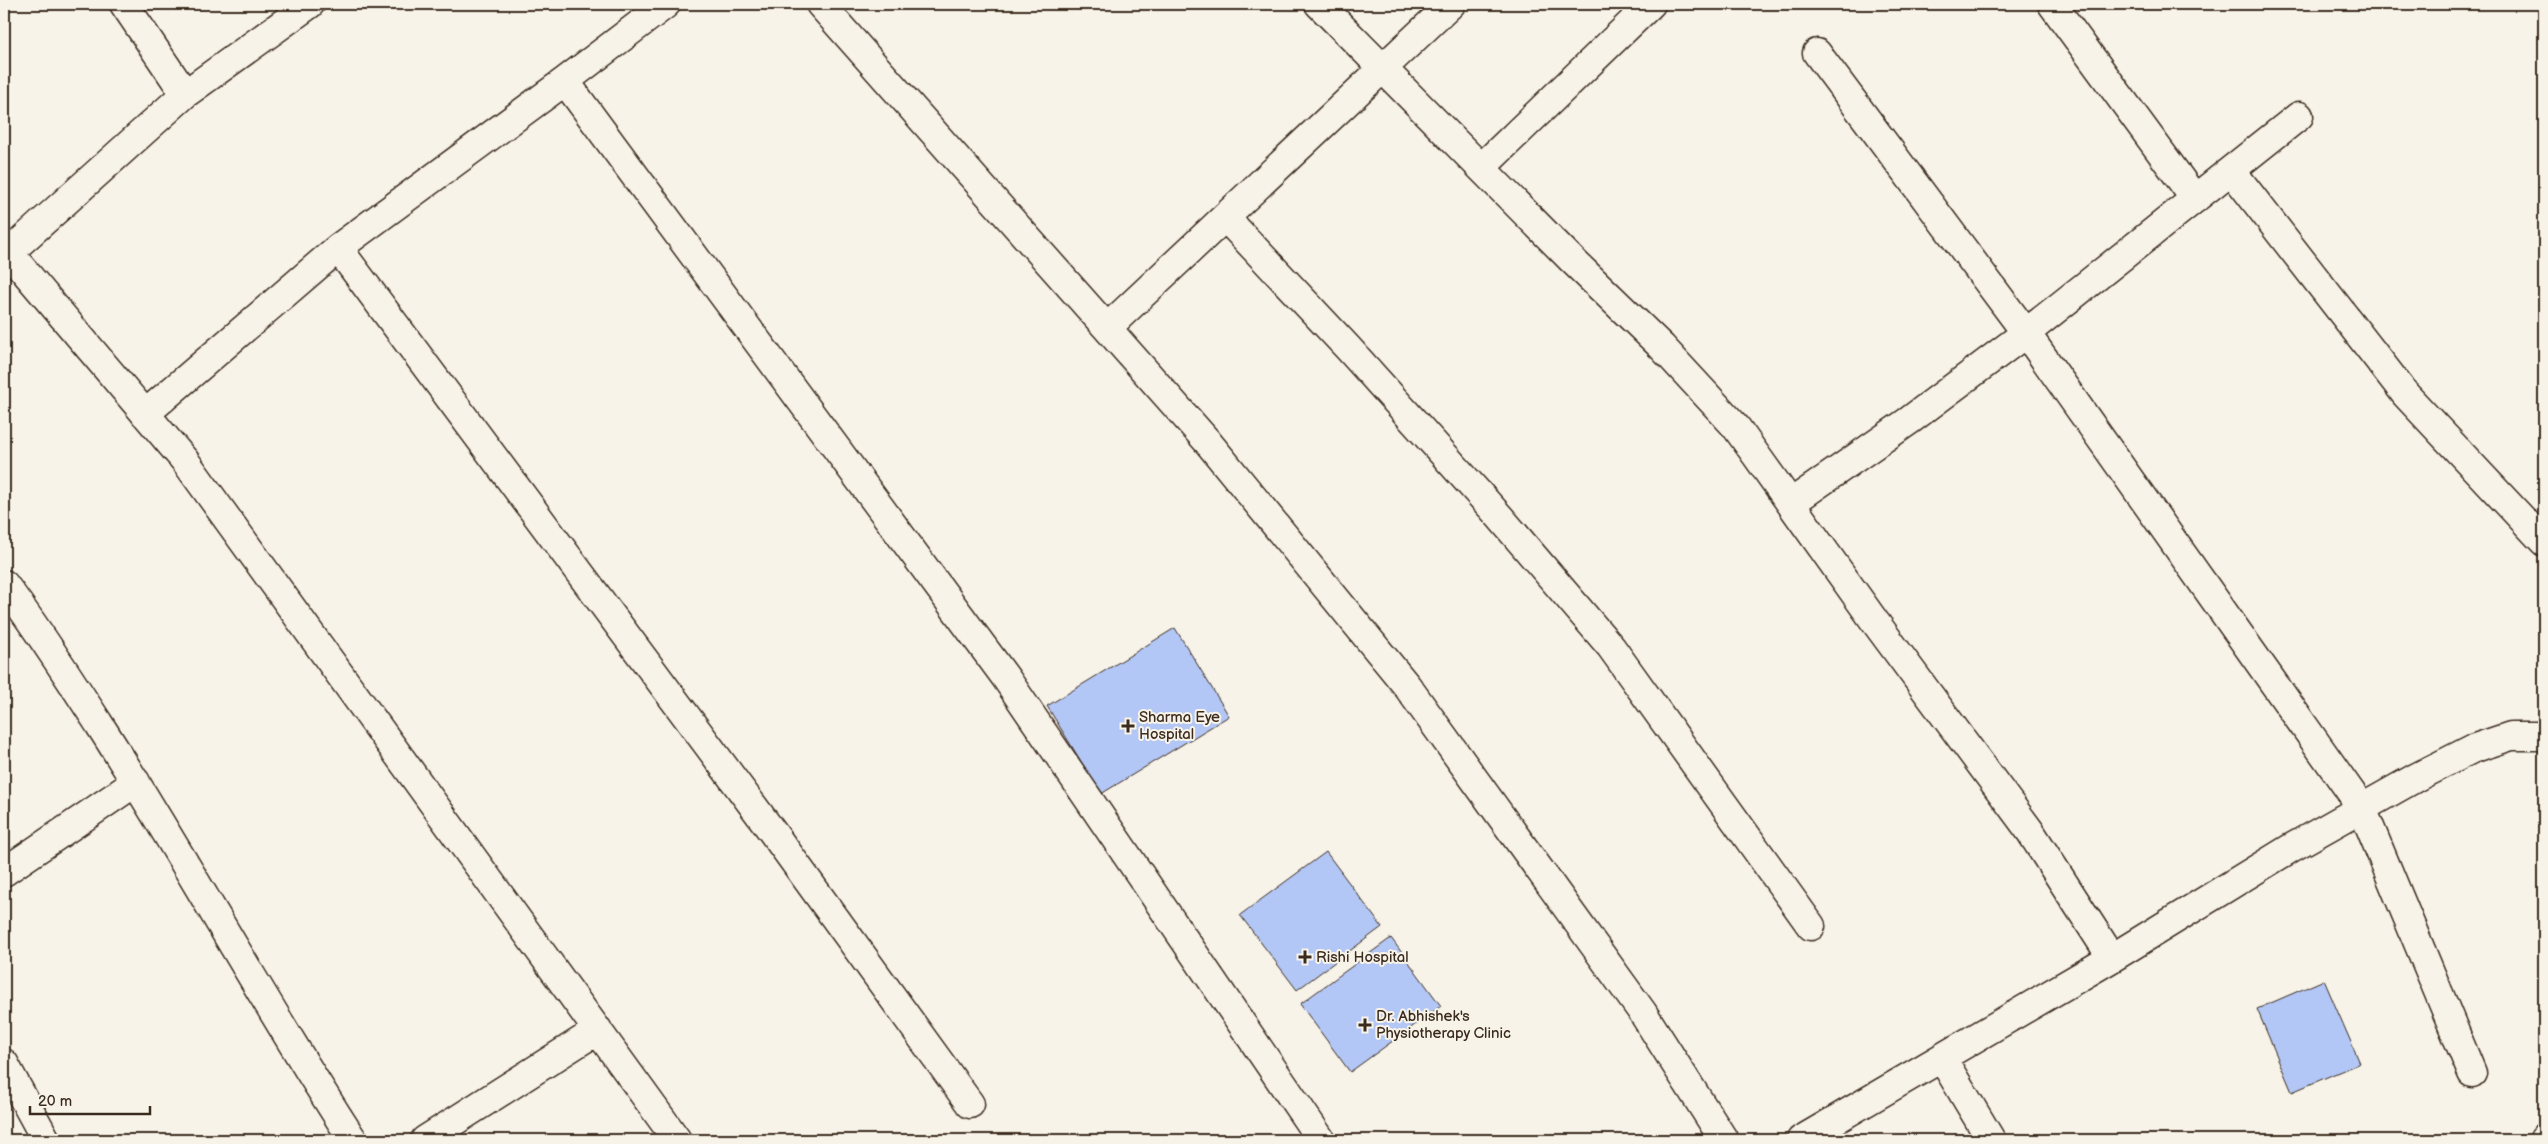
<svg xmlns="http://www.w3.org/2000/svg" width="2548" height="1144" font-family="'Balsamiq Sans',sans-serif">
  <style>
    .building { fill: #b3c7f6; stroke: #3b2a1e }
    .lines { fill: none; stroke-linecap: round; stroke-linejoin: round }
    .minor-casing { stroke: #3b2a1e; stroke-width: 31 }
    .minor { stroke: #f7f3e8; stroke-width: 28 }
    .poi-dot { fill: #3b2a1e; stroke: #f7f3e8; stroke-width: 2 }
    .labels { text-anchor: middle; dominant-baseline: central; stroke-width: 4; stroke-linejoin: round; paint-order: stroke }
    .poi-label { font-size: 15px; fill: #3b2a1e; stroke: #f7f3e8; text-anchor: start }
  </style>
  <rect width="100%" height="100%" fill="#f7f3e8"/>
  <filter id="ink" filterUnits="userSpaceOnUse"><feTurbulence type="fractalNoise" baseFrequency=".02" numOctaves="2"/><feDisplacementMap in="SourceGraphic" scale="10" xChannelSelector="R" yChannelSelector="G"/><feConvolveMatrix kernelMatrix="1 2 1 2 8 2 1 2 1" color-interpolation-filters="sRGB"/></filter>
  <g filter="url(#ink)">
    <path class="building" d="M1175 628 1229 716 1101 794 1047 706Z
      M1326 852 1382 927 1297 990 1240 915Z
      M1391 938 1441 1006 1350 1072 1300 1004Z
      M2324 980 2360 1063 2292 1092 2257 1009Z"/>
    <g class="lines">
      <defs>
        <path id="minor" d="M124 4 185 94
          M820 4 1207 441 1407 686 1643 1013 1724 1140
          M1319 4 1572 260 1662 347 1736 427 1873 619 2030 831 2112 958
          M2052 4 2195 199
          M1817 53 2026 333 2362 808 2472 1073
          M565 81 1006 678 1321 1140
          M1481 168 1651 4
          M2231 170 2406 395 2544 542
          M1225 217 1348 348 1499 516 1611 647 1811 926
          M4 247 186 462 677 1140
          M338 248 774 834 970 1104
          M4 257 185 94 310 4
          M1107 328 1451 4
          M145 414 338 248 565 81 666 4
          M1791 503 1910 420 2026 333 2299 116
          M4 584C38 629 68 676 99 724 187 861 264 1004 353 1140
          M4 872 136 782
          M1942 1058 1991 1140
          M4 1063 46 1140
          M425 1140 598 1030
          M1801 1140 2112 958 2291 848 2417 777 2472 749 2511 736H2544
          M2544 1140V1139"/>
      </defs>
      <use href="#minor" class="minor-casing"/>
      <use href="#minor" class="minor"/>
    </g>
  </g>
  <g class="poi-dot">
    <path d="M1125.5 718.5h5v5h5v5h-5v5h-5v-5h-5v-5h5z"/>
    <path d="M1302.5 949.5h5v5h5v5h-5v5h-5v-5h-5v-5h5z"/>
    <path d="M1362.5 1017.5h5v5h5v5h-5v5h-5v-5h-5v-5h5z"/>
  </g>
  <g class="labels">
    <g class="poi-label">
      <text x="1139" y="717">Sharma Eye<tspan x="1139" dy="17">Hospital</tspan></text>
      <text x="1316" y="957">Rishi Hospital</text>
      <text x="1376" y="1016">Dr. Abhishek's<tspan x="1376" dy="17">Physiotherapy Clinic</tspan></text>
    </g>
  </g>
  <rect width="2548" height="1144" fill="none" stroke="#f7f3e8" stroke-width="20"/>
  <rect x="10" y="10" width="2528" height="1124" fill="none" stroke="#3b2a1e" stroke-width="2" filter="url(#ink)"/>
  <path d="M30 1106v8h120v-8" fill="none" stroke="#3b2a1e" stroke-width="2.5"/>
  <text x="38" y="1106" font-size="15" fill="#3b2a1e" stroke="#f7f3e8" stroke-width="4" paint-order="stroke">20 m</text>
</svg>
